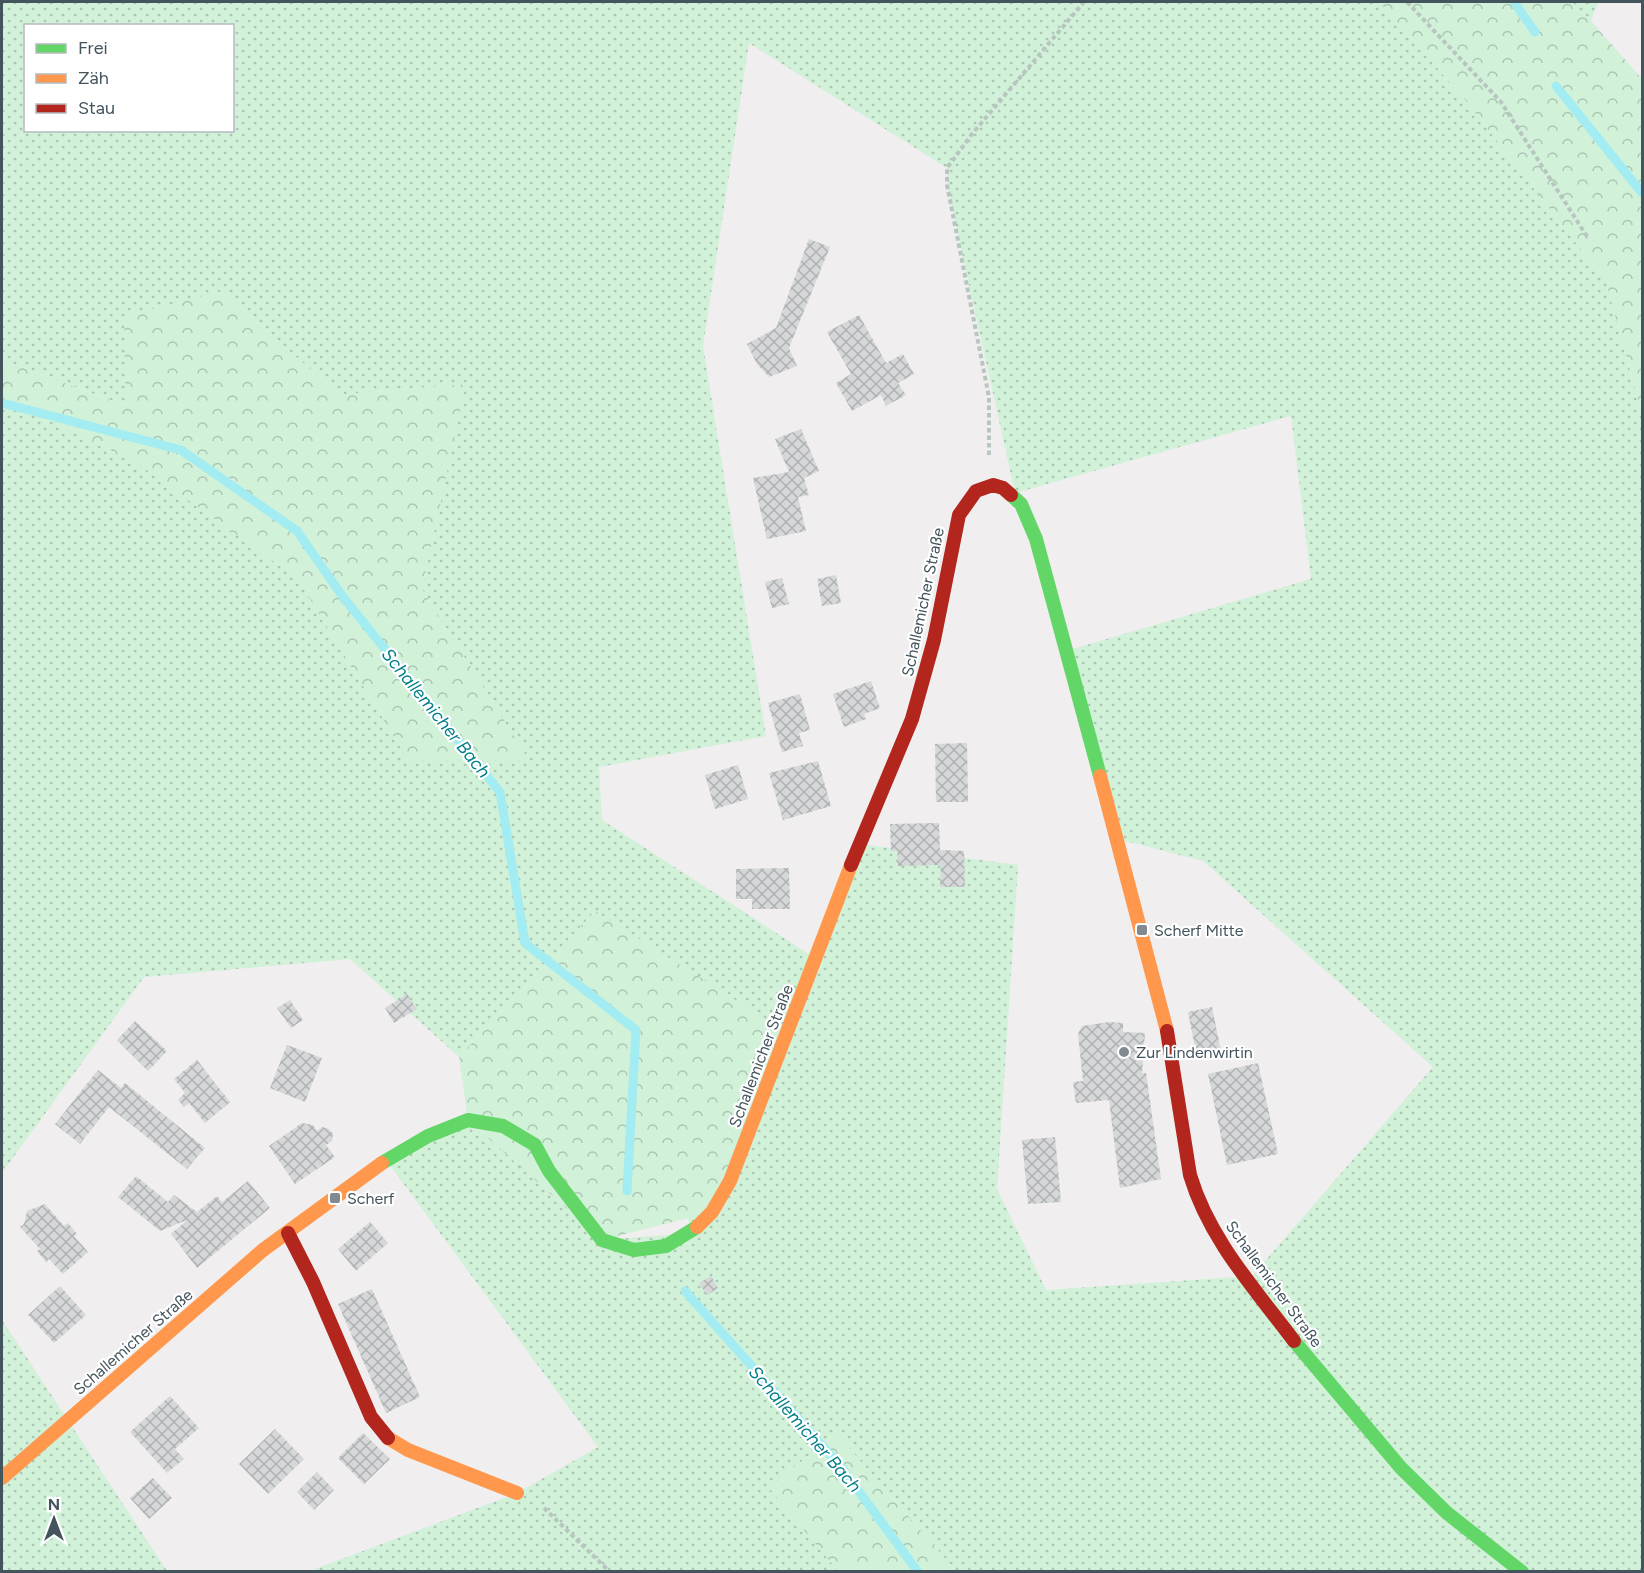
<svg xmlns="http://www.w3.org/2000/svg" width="1644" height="1573" font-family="Figtree,sans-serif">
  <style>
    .grass { fill: url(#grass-dots); fill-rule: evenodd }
    .forest { fill: url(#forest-crowns) }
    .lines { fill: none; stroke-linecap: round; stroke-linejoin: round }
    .stream { stroke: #a2ecf2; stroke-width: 9 }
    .building { fill: url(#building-cross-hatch) }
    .path { stroke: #b7c6bf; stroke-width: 4; stroke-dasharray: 4.5 3; stroke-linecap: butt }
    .fast { stroke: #63d668; stroke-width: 14 }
    .slow { stroke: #ff974d; stroke-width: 14 }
    .jam { stroke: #b3261e; stroke-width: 14 }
    .poi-dot { fill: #808a90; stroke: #fff; stroke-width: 2 }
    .labels { text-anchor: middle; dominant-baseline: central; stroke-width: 4.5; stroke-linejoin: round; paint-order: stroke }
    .street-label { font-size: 16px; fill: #44545d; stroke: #fff }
    .poi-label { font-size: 16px; fill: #44545d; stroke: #fff; text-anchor: start }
    .water-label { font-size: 18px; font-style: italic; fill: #04808b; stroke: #fff }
  </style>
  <defs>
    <pattern id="grass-dots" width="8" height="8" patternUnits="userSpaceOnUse" patternTransform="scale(1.5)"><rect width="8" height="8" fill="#d1f1d9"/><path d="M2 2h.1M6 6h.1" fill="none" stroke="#abc6b3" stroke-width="1.8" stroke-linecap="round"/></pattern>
    <pattern id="forest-crowns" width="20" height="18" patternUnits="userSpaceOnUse" patternTransform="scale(1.5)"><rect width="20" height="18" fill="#d1f1d9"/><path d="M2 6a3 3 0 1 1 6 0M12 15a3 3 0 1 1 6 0" fill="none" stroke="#abc6b3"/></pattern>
    <pattern id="building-cross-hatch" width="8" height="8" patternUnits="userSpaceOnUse" patternTransform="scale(1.5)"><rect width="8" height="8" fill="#d6d7d9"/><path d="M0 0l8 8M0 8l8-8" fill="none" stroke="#afb1b3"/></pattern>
  </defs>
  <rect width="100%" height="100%" fill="#f0eeef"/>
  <path class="grass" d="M2 2H1379L1467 102 1606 282 1642 414V1571H956L837 1434 769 1487 838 1571H310L517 1493 598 1447 386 1160 468 1120 602 1240 692 1233 595 911 459 1057 350 959 144 977 2 1173V397L137 463 298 579 408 760H528L422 589 465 384 339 395 222 291 127 406 2 360ZM26 26H232V130H26ZM749 43 947 168V185L1015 493 1291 416 1311 579 1066 651 1118 839 1203 861 1433 1067 1252 1276 1046 1290 997 1189 1018 865 861 844 821 962 602 820 599 767 766 736 703 346Z
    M1567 2H1598L1591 21Z
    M2 1320 167 1571H2Z"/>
  <path class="forest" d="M1379 2H1567L1591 21 1642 79V414L1606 282 1467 102Z
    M222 291 339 395 466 384 422 589 529 760H408L298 579 137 463 2 397V360L126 406 124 316Z
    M595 911 793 1036 712 1212 602 1240 468 1120 459 1057Z
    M837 1434 956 1571H838L768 1487Z"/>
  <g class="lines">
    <path class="stream" d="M1514 2 1535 32
      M1556 86 1642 193
      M2 403 181 450 297 531 343 597 500 792 525 943 636 1030 627 1191
      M685 1291 841 1467 918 1572"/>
  </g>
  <path class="building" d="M809 239 830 247 789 348 797 366 769 377 757 364 747 344 776 328Z
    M859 315 886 363 903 354 914 374 898 383 906 395 886 406 881 395 852 411 836 383 851 374 827 332Z
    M801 429 819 471 804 478 809 495 798 497 806 531 767 539 753 478 789 472 775 439Z
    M836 575 841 603 822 606 817 579Z
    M782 578 789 604 772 608 765 582Z
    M871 681 880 708 864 714 866 719 844 727 833 694Z
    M800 694 810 730 799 733 803 746 782 752 768 703Z
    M967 743 968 802H936L935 744Z
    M818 761 831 806 783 820 769 773Z
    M738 765 748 799 715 809 705 775Z
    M939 823 940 850 964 851 965 887H940L941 865 898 866 897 851H891L890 824Z
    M789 868 790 909H752V899H736V869Z
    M407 994 417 1009 394 1023 385 1008Z
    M290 1000 303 1020 291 1028 277 1008Z
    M1212 1007 1221 1051 1197 1057 1188 1012Z
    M135 1021 167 1051 148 1071 117 1040Z
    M1109 1022 1123 1023V1032L1145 1033 1142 1073H1146L1161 1179 1120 1188 1109 1100 1076 1103 1073 1082 1083 1081 1078 1034 1082 1026Z
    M287 1045 322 1058 305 1102 270 1088Z
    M197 1060 230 1102 205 1123 189 1103 184 1107 178 1100 185 1093 174 1079Z
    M1258 1063 1278 1154 1227 1165 1208 1074Z
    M98 1070 121 1088 125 1083 205 1148 187 1169 109 1107 80 1144 55 1124Z
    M302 1123 313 1125 317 1131 322 1127 329 1129 333 1134 332 1141 326 1145 335 1157 295 1184 269 1146Z
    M1055 1137 1061 1202 1028 1204 1022 1140Z
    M136 1176 168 1202 174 1195 197 1212 217 1196 222 1202 248 1181 270 1208 197 1268 171 1234 187 1220 160 1231 118 1197Z
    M45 1204 64 1226 68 1223 77 1234 74 1236 88 1252 63 1274 49 1259 46 1262 37 1251 40 1249 20 1227 24 1224 27 1211Z
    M370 1222 388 1243 356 1271 338 1249Z
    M711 1276 718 1288 707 1295 699 1283Z
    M60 1286 86 1315 54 1343 28 1315Z
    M372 1289 420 1397 386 1413 338 1304Z
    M170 1396 199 1428 175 1449 184 1459 167 1473 130 1432Z
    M275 1429 304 1459 268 1494 239 1464Z
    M363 1433 390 1459 364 1484 338 1458Z
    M317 1472 334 1490 314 1510 297 1492Z
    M153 1478 172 1498 149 1519 130 1498Z"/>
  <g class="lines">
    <path class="path" d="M1407 2 1501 102 1588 238
      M989 455V397L947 185V168L972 134 1084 2
      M544 1508 610 1572"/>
    <path class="fast" d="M1011 495 1021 504 1036 539 1100 776
      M382 1163 428 1136 468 1120 503 1126 535 1145 549 1171 602 1240 634 1250 666 1246 697 1227
      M1294 1341 1401 1468 1447 1513 1522 1572"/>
    <path class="slow" d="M1100 776 1167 1031
      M697 1227 712 1212 730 1181 851 865
      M388 1438 408 1450 517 1493
      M2 1478 263 1250 382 1163"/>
    <path class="jam" d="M851 865 912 719 934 640 959 515 976 491 993 485 1003 488 1011 495
      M1167 1031 1190 1175C1209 1239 1255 1289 1294 1341
      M288 1233 313 1282 371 1417 388 1438"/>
  </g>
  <g class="poi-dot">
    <rect x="1136" y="924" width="12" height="12" rx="3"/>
    <circle cx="1124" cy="1052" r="6"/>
    <rect x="329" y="1192" width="12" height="12" rx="3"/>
  </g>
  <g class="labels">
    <g class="street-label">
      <text transform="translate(923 602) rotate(-78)">Schallemicher Straße</text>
      <text transform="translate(761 1056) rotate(-69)">Schallemicher Straße</text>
      <text transform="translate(1274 1284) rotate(54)">Schallemicher Straße</text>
      <text transform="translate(133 1342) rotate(-41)">Schallemicher Straße</text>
    </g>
    <g class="poi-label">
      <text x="1154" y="930">Scherf Mitte</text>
      <text x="1136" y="1052">Zur Lindenwirtin</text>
      <text x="347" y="1198">Scherf</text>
    </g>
    <g class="water-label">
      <text transform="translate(436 713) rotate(51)">Schallemicher Bach</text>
      <text transform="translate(805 1429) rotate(49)">Schallemicher Bach</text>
    </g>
  </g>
  <rect width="1644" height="1573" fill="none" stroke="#44545d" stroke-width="6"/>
  <rect x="24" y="24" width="210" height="108" fill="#ffffff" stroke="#b4bbbe" stroke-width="1.5"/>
  <rect x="36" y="44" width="30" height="9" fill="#63d668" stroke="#b4bbbe" stroke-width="1.5"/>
  <text x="78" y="54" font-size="18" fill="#44545d">Frei</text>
  <rect x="36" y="74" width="30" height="9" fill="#ff974d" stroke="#b4bbbe" stroke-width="1.5"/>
  <text x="78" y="84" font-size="18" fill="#44545d">Zäh</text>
  <rect x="36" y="104" width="30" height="9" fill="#b3261e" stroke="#b4bbbe" stroke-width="1.5"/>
  <text x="78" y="114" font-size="18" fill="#44545d">Stau</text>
  <g transform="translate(54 1519)" stroke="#ffffff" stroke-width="4.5" paint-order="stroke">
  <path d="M0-4.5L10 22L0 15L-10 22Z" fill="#44545d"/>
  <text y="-9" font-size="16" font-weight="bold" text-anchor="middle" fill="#44545d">N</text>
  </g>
</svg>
